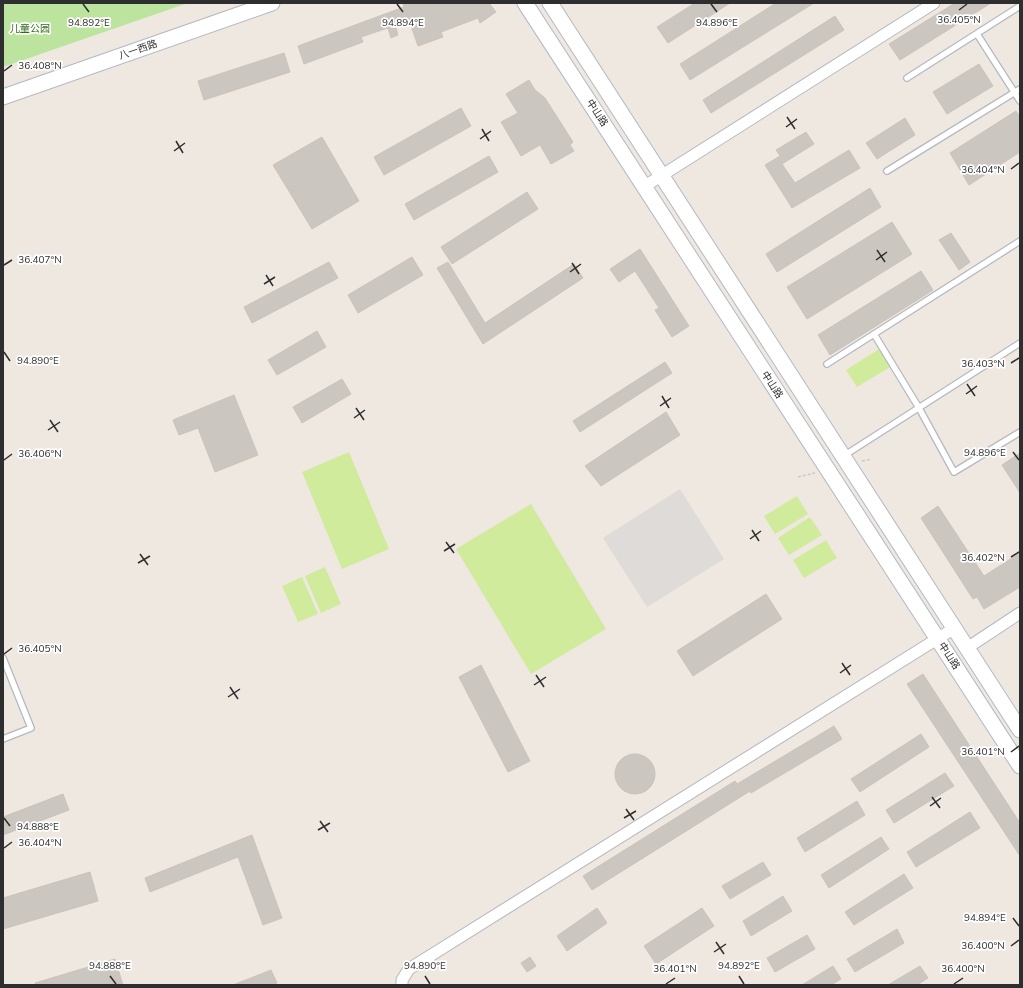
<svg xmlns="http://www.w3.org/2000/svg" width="1023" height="988" font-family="'Nunito Sans','Noto Sans SC',sans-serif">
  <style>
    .green { fill: #bce49f }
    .pitch { fill: #cfeb9b }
    .plaza { fill: #dfdbd8 }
    .building { fill: #cbc6bf; stroke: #cbc3ba }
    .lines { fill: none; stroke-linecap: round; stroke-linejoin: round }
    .service-casing { stroke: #b4b8c1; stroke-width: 8 }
    .minor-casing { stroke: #b4b8c1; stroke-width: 13 }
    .secondary-casing { stroke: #b4b8c1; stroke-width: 17 }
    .path { stroke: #c9c9c9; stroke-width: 1.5; stroke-dasharray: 3 2; stroke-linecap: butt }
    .service { stroke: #fff; stroke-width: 5.5 }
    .minor { stroke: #fff; stroke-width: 11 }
    .secondary { stroke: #fff; stroke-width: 15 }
    .ticks { fill: none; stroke: #2e2e2e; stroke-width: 1.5 }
    .labels { text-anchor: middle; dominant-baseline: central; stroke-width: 3.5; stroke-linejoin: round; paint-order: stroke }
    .park-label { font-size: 10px; fill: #346c1c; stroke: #fff }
    .street-label { font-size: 10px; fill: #2e2e2e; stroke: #fff }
    .ticks-label { font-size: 10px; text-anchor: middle; fill: #2e2e2e; stroke: #fff; stroke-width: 3.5; stroke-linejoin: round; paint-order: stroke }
  </style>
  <rect width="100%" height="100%" fill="#efe8e1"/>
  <path class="green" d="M3 3H188L3 67Z"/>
  <path class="pitch" d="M879 349 890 367 857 387 846 370Z
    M349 452 389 549 342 569 302 472Z
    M797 496 808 514 775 534 764 516Z
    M531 504 606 629 531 674 456 549Z
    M810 517 822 535 789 555 778 538Z
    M826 540 837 558 804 578 793 560Z
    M325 567 341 604 321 613 305 576Z
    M302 577 318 614 298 622 282 586Z"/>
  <path class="plaza" d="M680 489 724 559 647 607 603 538Z"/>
  <path class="building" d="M403 3H489L496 12 480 23 478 18 441 32 443 37 418 46 409 20 395 25 398 35 391 38 388 28 361 37 363 42 304 64 298 46 404 7Z
    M695 3H730L668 43 657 27Z
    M776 3H814L690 80 680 64Z
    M955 3H991L900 60 889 44Z
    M835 16 844 30 711 113 703 100Z
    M284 53 290 72 204 100 198 81Z
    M979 64 993 86 947 114 933 92Z
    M529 80 535 90 545 98 573 142 570 145 574 151 551 164 540 145 521 156 501 122 518 113 506 94Z
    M461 108 471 126 384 175 374 157Z
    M1016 111 1020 117V152L969 185 950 153Z
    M905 118 915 135 877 159 866 143Z
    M806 132 814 144 782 164 795 183 849 150 860 168 792 208 765 165 780 156 776 150Z
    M322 137 359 201 312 229 273 165Z
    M489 156 498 172 414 220 405 204Z
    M870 188 881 207 777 272 766 254Z
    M527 192 538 209 452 264 441 247Z
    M892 222 912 254 807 319 787 287Z
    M951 233 970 262 959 270 939 240Z
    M640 249 689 326 672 337 655 310 659 308 635 271 619 282 610 269Z
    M412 257 423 275 358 313 348 295Z
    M329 262 338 278 252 323 244 307Z
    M448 262 485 323 574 264 583 278 483 344 437 268Z
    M921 271 933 290 830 355 818 335Z
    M317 331 326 347 277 375 268 360Z
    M665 362 672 373 580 432 573 421Z
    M342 379 351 394 302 423 293 407Z
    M234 395 258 455 215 472 198 428 179 435 173 420Z
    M666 412 680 435 601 486 585 466Z
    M1020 453V493L1002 465Z
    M938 506 984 576 1020 553V587L984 609 977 597 973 599 921 518Z
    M766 594 782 619 693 676 677 651Z
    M481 665 530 761 508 772 459 677Z
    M923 674 1020 823V856L907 684Z
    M834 726 842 739 751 793 750 791 592 890 583 876 735 781 737 784Z
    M921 734 929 747 860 792 851 779Z
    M615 774a20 20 0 1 1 40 0a20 20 0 1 1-40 0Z
    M945 773 954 786 894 823 886 810Z
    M63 794 69 810 3 835V817Z
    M857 801 865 815 805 852 797 838Z
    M970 812 980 828 916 867 907 852Z
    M252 835 282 918 263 925 238 857 150 892 145 878Z
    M881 837 889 849 829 888 821 875Z
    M763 862 771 875 730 899 722 886Z
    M90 872 98 901 3 929V898Z
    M904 874 913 888 854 925 845 912Z
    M783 896 792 911 751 936 743 921Z
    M597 908 607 923 567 951 557 936Z
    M702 908 714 926 656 964 644 946Z
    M897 929 904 943 855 972 847 959Z
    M807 935 815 949 775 972 767 958Z
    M530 957 536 966 527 972 521 963Z
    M115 959 123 985H36L35 983Z
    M833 966 841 979 831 985H802Z
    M920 966 928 978 917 985H888Z
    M271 970 277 983 272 985H233Z"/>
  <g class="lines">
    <defs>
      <path id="service" d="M977 34 1020 101
        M907 78 1020 6
        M887 171 1020 89
        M874 334 919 408 954 472 1020 432
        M827 364 1020 241
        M845 455 1020 343
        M3 658 31 728 3 739"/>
      <path id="minor" d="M645 186 934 3
        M967 648 1020 613
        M402 985V980L409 969 953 629"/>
      <path id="secondary" d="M525 3 1020 766
        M550 3 1020 730
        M3 97 272 3"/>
    </defs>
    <use href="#service" class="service-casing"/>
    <use href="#minor" class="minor-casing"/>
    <use href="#secondary" class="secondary-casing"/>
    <path class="path" d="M862 461 872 459
      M798 477 815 473"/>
    <use href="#service" class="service"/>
    <use href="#minor" class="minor"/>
    <use href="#secondary" class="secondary"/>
  </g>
  <path class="ticks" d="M83 4 89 12M397 4 403 12M711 4 717 12M959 10 967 4M4 71 12 65M787 117 795 129M786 127 797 119M482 129 489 141M480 139 491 131M176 141 183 153M174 151 185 143M1011 169 1019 163M877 250 885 262M876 260 887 252M572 263 579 274M4 265 12 260M570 272 581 264M266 275 273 286M264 284 275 277M4 352 10 361M1011 363 1019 358M967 384 975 396M966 394 977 386M662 396 669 408M660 406 671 398M356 408 364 420M354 418 365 410M50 420 58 432M48 430 60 422M1013 452 1019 460M4 460 12 454M752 530 759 541M750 539 761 531M446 542 454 553M444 551 455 544M140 554 148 565M1011 557 1019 552M138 563 150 556M4 654 12 648M842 663 850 675M840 673 851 665M536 675 544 687M534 685 546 677M230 687 238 699M228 697 240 689M1011 752 1019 746M932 797 940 808M930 806 941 798M626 809 634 820M4 818 10 826M624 818 636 811M320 821 328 832M318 830 330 823M4 848 12 842M1013 918 1019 926M716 942 724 954M1011 946 1019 940M714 952 726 944M110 976 116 984M425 976 430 984M739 976 744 984M666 984 675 978M954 984 963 978"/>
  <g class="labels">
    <g class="park-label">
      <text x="30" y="29">儿童公园</text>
    </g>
    <g class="street-label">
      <text transform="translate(138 50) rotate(-19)">八一西路</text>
      <text transform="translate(597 113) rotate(57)">中山路</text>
      <text transform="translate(772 385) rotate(57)">中山路</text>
      <text transform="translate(949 656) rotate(57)">中山路</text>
    </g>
  </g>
  <g class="ticks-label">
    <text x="959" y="23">36.405°N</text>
    <text x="89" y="26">94.892°E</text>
    <text x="403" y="26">94.894°E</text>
    <text x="717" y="26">94.896°E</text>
    <text x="40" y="69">36.408°N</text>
    <text x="983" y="173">36.404°N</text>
    <text x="40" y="263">36.407°N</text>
    <text x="38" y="364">94.890°E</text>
    <text x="983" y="367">36.403°N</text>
    <text x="985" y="456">94.896°E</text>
    <text x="40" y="457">36.406°N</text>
    <text x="983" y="561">36.402°N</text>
    <text x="40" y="652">36.405°N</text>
    <text x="983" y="755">36.401°N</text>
    <text x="38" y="830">94.888°E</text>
    <text x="40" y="846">36.404°N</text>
    <text x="985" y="921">94.894°E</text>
    <text x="983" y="949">36.400°N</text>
    <text x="110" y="969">94.888°E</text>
    <text x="425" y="969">94.890°E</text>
    <text x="739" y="969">94.892°E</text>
    <text x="675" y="972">36.401°N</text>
    <text x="963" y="972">36.400°N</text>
  </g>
  <rect width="1023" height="988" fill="none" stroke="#2e2e2e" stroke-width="8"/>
</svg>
